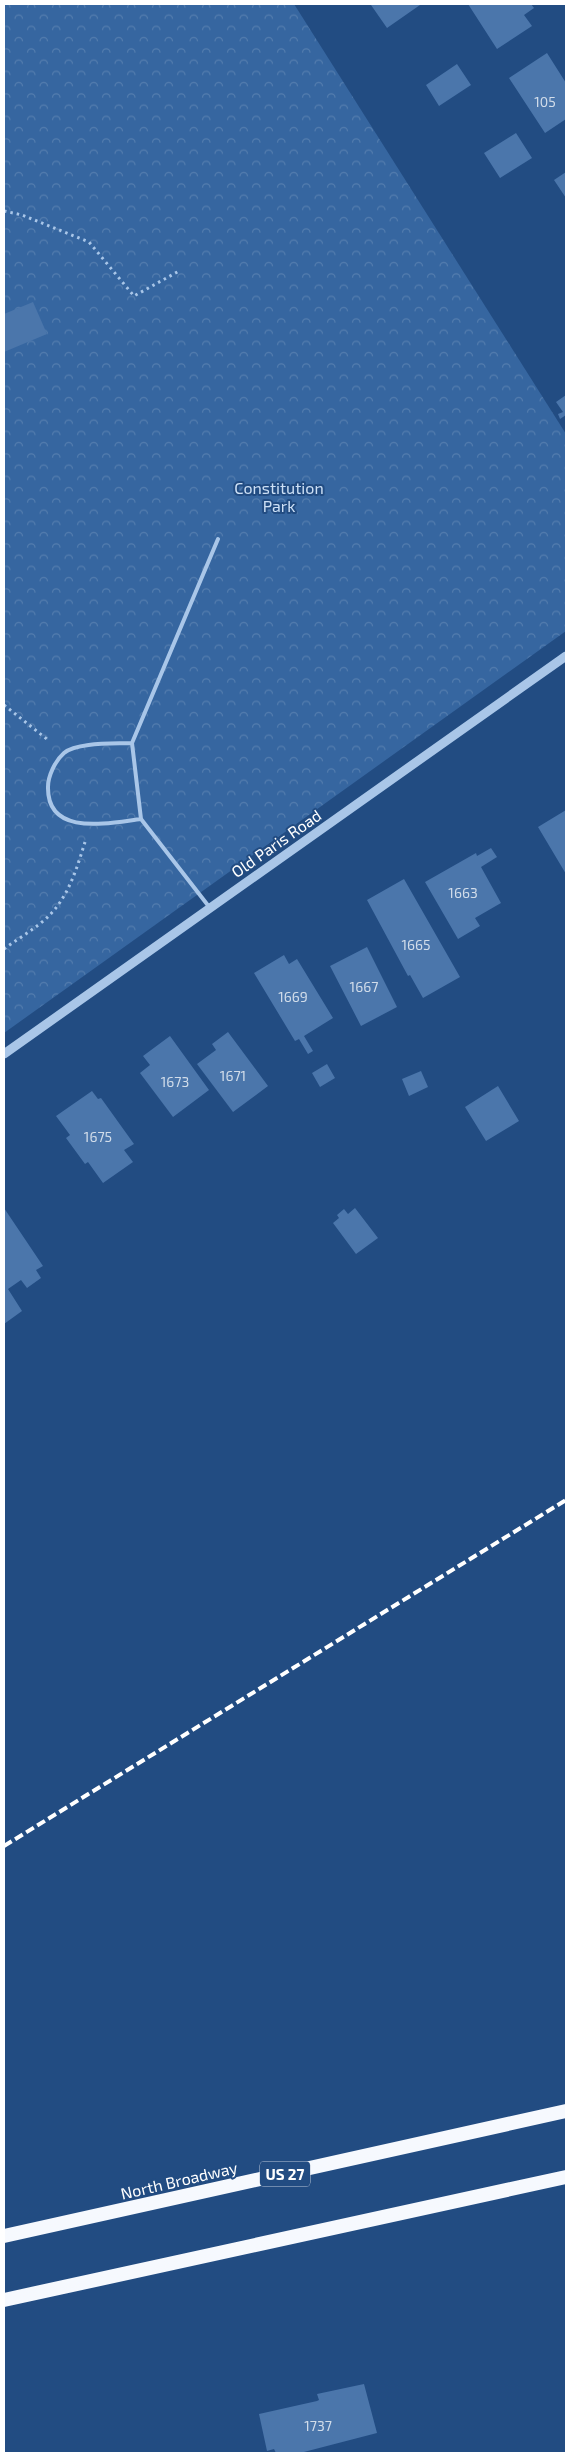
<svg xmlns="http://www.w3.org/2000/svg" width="570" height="2457" font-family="'Exo 2',sans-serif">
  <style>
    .forest { fill: url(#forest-crowns) }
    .building { fill: #4b76ab }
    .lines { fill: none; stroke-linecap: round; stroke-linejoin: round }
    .path { stroke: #a9c6e8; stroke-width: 3; stroke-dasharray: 2.5 4; stroke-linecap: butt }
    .service { stroke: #a9c6e8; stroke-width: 4 }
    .tertiary { stroke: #a9c6e8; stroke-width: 9 }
    .trunk { stroke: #f6f9fe; stroke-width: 14 }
    .rail { stroke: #fff; stroke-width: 4; stroke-dasharray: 9 4; stroke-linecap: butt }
    .labels { text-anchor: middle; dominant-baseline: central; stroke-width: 4; stroke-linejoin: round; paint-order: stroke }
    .number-label { font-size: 14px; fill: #d2ddea }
    .shield { fill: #224c82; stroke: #bdc9da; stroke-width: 1 }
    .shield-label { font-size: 15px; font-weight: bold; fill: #fff }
    .park-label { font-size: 16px; fill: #cde0f6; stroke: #224c82 }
    .street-label { font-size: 16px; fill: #fff; stroke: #224c82 }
  </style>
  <defs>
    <pattern id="forest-crowns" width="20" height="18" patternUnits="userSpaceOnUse" patternTransform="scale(1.25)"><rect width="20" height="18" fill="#3666a0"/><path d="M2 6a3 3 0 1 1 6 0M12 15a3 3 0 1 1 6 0" fill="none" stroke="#547dae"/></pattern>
  </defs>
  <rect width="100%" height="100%" fill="#224c82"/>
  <path class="forest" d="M4 4H294L566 434V631L4 1033Z"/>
  <path class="building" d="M373 4H419L420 5 387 28 371 5Z
    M468 4H531L534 8 524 15 532 26 497 49Z
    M547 53 566 83V119L545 133 509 78Z
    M457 64 471 85 439 106 426 85Z
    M516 133 532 158 500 178 484 153Z
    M566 172V198L554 180Z
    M33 302 47 334 4 352V314Z
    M566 395V415L560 419 558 414 563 412 556 402Z
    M566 810V874L538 827Z
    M491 848 497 857 481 867 501 903 475 918 480 926 458 939 425 882 476 853 477 856Z
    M404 879 460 977 423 998 410 975 408 976 367 900Z
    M367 947 397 1007 361 1026 330 966Z
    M284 955 289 964 297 959 333 1018 304 1036 313 1051 308 1054 299 1039 295 1041 254 973Z
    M228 1032 268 1086 233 1112 197 1064 216 1050 212 1044Z
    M170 1036 209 1090 173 1117 140 1073 150 1065 143 1056Z
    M327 1064 335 1078 320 1087 312 1073Z
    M421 1071 428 1087 409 1096 402 1079Z
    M498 1086 519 1121 486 1141 465 1107Z
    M92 1091 98 1099 101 1098 134 1144 124 1150 133 1162 103 1183 88 1162 85 1164 66 1138 70 1135 56 1116Z
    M4 1208 43 1266 36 1270 41 1278 27 1288 21 1280 8 1289 22 1311 4 1324Z
    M355 1208 378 1238 356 1254 333 1223 339 1218 337 1215 344 1209 348 1214Z
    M364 2384 377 2433 300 2453H276L274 2449 267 2451 259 2414 317 2401 319 2400 317 2394Z"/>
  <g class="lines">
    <path class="path" d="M4 211 22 215 89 242 134 296 179 271
      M4 705 48 740
      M4 949C16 940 30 932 42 922 67 902 76 871 85 842"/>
    <path class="service" d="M132 743C115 744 77 742 64 753 55 761 48 776 48 787 47 837 108 823 141 819
      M210 908 141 819 132 743 218 539"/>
    <path class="tertiary" d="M4 1054 566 656"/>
    <path class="trunk" d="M4 2236 566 2111
      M4 2300 566 2177"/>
    <path class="rail" d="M4 1846 566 1500"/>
  </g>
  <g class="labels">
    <g class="number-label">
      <text x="545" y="101">105</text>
      <text x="463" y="892">1663</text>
      <text x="416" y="944">1665</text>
      <text x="364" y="986">1667</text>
      <text x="293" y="996">1669</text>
      <text x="233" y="1075">1671</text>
      <text x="175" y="1081">1673</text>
      <text x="98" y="1136">1675</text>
      <text x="318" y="2425">1737</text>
    </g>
    <rect class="shield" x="260" y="2161.5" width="50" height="25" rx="4"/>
    <g class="shield-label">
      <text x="285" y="2174">US 27</text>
    </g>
    <g class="park-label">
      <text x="279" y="487">Constitution<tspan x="279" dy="18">Park</tspan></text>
    </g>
    <g class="street-label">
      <text transform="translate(276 843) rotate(-35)">Old Paris Road</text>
      <text transform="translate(179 2180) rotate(-13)">North Broadway</text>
    </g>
  </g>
  <rect width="570" height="2457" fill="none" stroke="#ffffff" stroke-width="10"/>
</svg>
